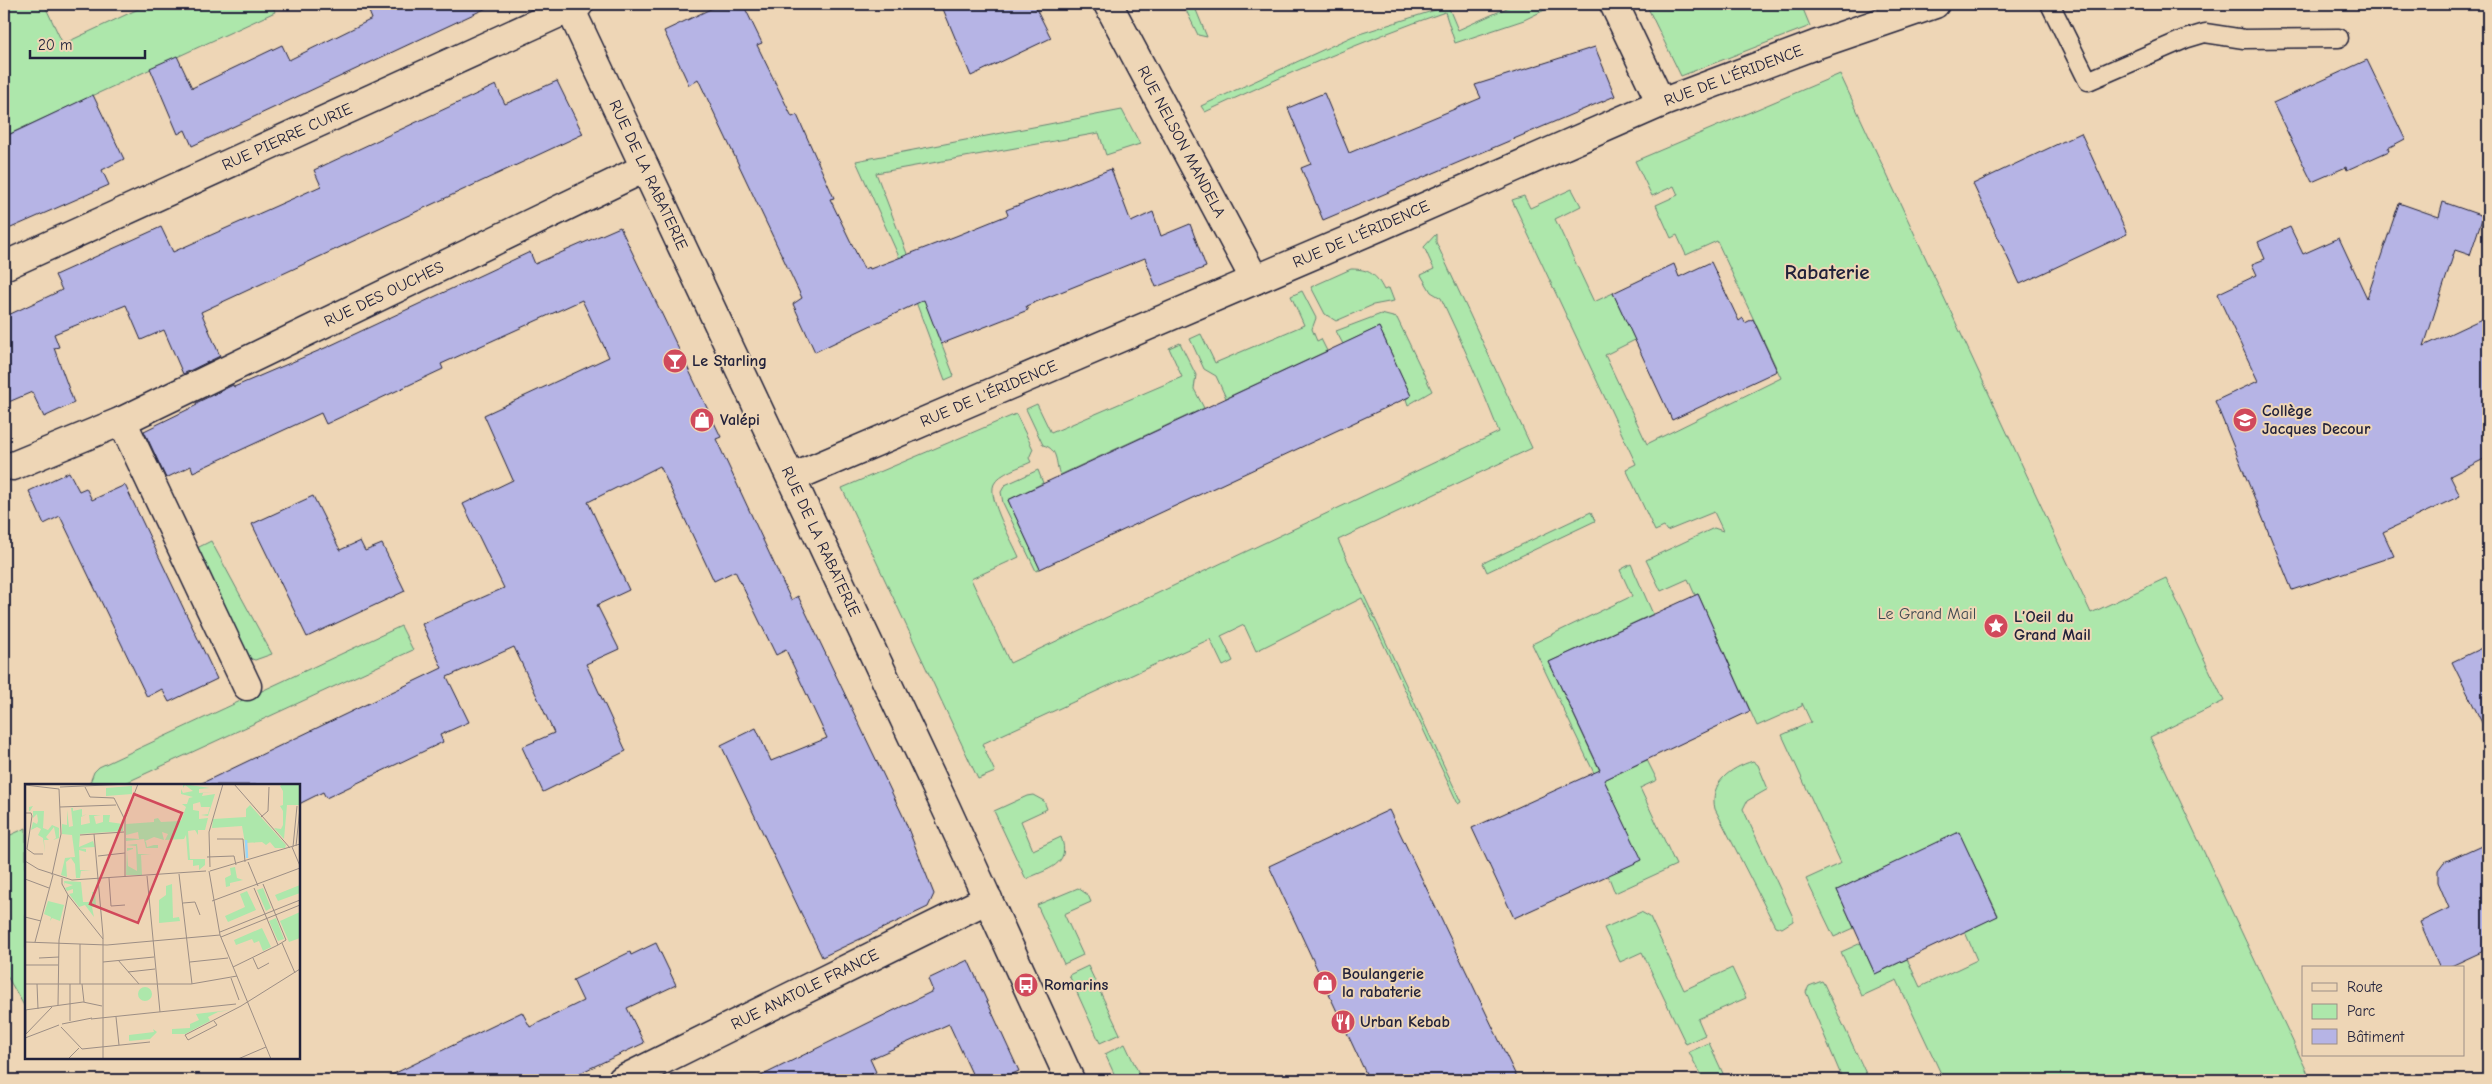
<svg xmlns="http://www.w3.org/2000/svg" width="2492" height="1084" font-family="'Comic Neue',sans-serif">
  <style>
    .green { fill: #ade7ab; stroke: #688473 }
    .building { fill: #b6b4e5; stroke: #22223b }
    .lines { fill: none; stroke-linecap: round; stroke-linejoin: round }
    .service-casing { stroke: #22223b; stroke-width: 21 }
    .minor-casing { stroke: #22223b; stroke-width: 31 }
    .service { stroke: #eed6b6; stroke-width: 18 }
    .minor { stroke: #eed6b6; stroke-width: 28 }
    .labels { text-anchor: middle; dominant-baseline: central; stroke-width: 4; stroke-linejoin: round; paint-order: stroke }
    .street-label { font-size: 16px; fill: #22223b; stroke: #eed6b6 }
    .poi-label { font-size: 16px; font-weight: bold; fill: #22223b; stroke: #eed6b6; text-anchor: start }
    .park-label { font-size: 16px; fill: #3e4951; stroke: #eed6b6 }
    .district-label { font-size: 21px; font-weight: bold; fill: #22223b; stroke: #eed6b6 }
    .inset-river { fill: none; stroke: #97d7f9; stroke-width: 2.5 }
    .inset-road { fill: none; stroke: #9c8e85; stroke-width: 1 }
    .view { fill: #d1495b; fill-opacity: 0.15; stroke: #d1495b; stroke-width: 2.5 }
    .inset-edge { fill: none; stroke: #22223b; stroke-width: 2.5 }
  </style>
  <rect width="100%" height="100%" fill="#eed6b6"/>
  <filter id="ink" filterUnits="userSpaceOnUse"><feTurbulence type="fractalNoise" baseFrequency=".02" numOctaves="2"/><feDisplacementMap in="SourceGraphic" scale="10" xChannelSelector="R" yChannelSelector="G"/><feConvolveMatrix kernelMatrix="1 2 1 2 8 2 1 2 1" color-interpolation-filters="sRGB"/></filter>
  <g filter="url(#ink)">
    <path class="green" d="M4 4H44L63 44 149 4H272L275 12 5 136Z
      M1183 4H1208L1196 10 1207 37 1198 35Z
      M1510 4H1557L1524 20 1455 43 1445 12C1361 41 1285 75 1205 112L1201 106 1353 36 1448 6 1458 30 1509 7Z
      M1646 4H1801L1810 26 1681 76Z
      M1840 74 2091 613 2166 578 2224 701 2150 737 2311 1080H1944L1897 980 1862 996 1841 952 1861 943 1875 974 1907 959 1920 987 1977 960 1965 932 1998 915 1959 833 1837 890 1854 928 1834 937 1806 879 1841 863 1782 735 1811 722 1802 703V706L1757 726 1698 594 1695 595 1688 579 1661 591 1646 560 1714 528 1723 531 1714 512 1667 531 1664 527 1655 531 1626 469 1636 464 1512 200 1524 196 1530 208 1572 189 1581 206 1555 219 1594 302 1613 293 1635 340 1605 355 1647 444 1781 378 1717 241 1686 255 1677 235 1671 238 1656 205 1678 195 1674 186 1652 196 1635 161Z
      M1122 110 1140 144 1106 155 1099 133 876 173 954 376 945 380 900 259 856 161Z
      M1436 234V242L1532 448 1338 540 1461 802 1458 804 1362 598 1256 651 1244 625 1221 636 1233 661 1223 666 1210 639 982 744 995 772 978 779 842 488 1016 414 1033 449 1029 458 1031 462C1021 467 999 473 994 484 987 499 1013 542 1019 557L971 579 1010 663 1499 432C1481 386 1462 342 1441 298L1431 292 1421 275 1434 269 1424 247Z
      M1351 269C1369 269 1376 274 1384 290L1389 288 1394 301 1373 305 1336 321 1325 314 1311 287Z
      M1302 291 1316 318 1312 329 1317 341 1321 339 1327 351 1226 398 1216 376 1204 369 1190 339 1201 334 1215 363 1304 325 1291 296Z
      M1381 314 1397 318 1432 391 1408 405 1406 399 1411 396 1379 327 1343 344 1336 331Z
      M1180 343 1196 375 1194 389 1204 408 1060 475C1055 463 1059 449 1043 445L1026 409 1037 404 1051 433 1182 377 1169 348Z
      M1038 470 1043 483 1008 500 1040 569 1036 571 1003 503 1001 492 1005 485Z
      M1591 512 1595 521 1487 572 1483 563Z
      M211 541 272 654 255 660 246 657 191 551Z
      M1631 564 1653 614 1549 662 1600 771 1594 773 1532 644 1632 596 1620 570Z
      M401 626 413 650 121 785H89L94 772 99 767Z
      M1647 760 1657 780 1640 788 1676 865 1615 893 1608 875 1641 859 1604 780Z
      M1753 761 1758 765 1768 789 1747 801 1743 809 1793 917V921L1782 928 1775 926 1715 809C1709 783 1730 768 1753 761Z
      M1033 795 1044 801 1047 809 1021 821 1033 850 1061 837C1072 865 1047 869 1026 879L994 811 1027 796Z
      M26 828V1009L4 971V838Z
      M1078 888 1088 895 1091 902 1064 914 1083 955 1064 964 1037 905Z
      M1641 912 1650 917 1684 990 1732 968 1746 998 1698 1019 1705 1035 1686 1044 1642 952 1620 962 1604 928Z
      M1088 966 1120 1034 1100 1043 1069 975Z
      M1822 981 1824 984 1869 1080H1843L1806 992 1809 986Z
      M1709 1043 1726 1080H1693L1701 1076 1689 1052Z
      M1125 1044 1142 1080H1117L1105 1054Z"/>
    <path class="building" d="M366 4H495L192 146 185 130 178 134 150 68 177 56 192 88 282 45 289 60 372 19Z
      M721 4H743L762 43 757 45 792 117 797 115 834 198 830 199 864 269 869 267 870 269 956 236 1008 215 1006 210 1111 169 1131 222 1153 212 1161 236 1190 224 1206 267 1156 287 1145 258 1026 306 1028 310 941 344 924 300 815 352 793 304 802 298 784 260 698 79 689 85 664 31Z
      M941 4H1034L1051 38 971 76Z
      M1595 47 1615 96 1323 220 1301 168 1311 164 1288 108 1324 93 1349 153 1481 98 1475 85Z
      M2367 60 2405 139 2388 148 2389 151 2347 170 2346 167 2312 182 2273 103Z
      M557 81 583 134 201 312 220 356 183 374 164 330 141 340 126 305 54 334 59 347 54 348 74 403 44 417 32 392 4 404V317L62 290 55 275 161 227 173 252 321 186 314 170 496 85 505 104Z
      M93 95 124 159 102 170 109 185 4 231V137Z
      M2081 133 2127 234 2020 284 1973 184Z
      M2443 202 2483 216 2470 255 2455 250 2424 346 2488 316V457L2450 476 2460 496 2383 532 2394 556 2292 590 2215 401 2258 381 2217 294 2257 275 2252 264 2265 259 2258 242 2290 227 2303 254 2339 238 2367 298 2399 203 2439 217Z
      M620 227 721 437 716 439 791 600 798 596 903 816 934 894 928 907 822 957 721 745 756 728 771 761 827 738 786 650 776 655 735 571 714 581 660 466 588 502 629 590 597 605 619 649 586 664 626 751 543 792 522 747 554 733 514 647 447 677 469 722 440 735 443 742 326 798 323 792 299 804V785H198L442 668 422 624 504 588 463 504 513 480 484 415 609 357 582 300 441 364 443 369 326 424 321 413 193 472 191 466 166 478 144 431 197 405 196 403 233 385 234 387 325 348 530 252 535 264Z
      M1711 262 1739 321 1743 318 1745 323 1753 319 1777 371 1672 420 1613 293 1674 264 1679 277Z
      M1379 327 1411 396 1040 569 1008 500Z
      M69 472 79 491 86 488 92 500 125 485 217 679 169 702 162 689 147 697 60 516 44 524 29 491Z
      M313 496 340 550 360 541 365 551 382 544 405 591 307 637 252 524Z
      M1698 594 1750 711 1604 780 1642 860 1514 918 1472 828 1600 770 1549 662Z
      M2488 645V735L2452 662Z
      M1389 810 1518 1080H1369L1269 866Z
      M1959 832 1998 916 1875 974 1837 890Z
      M2488 842V949L2447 968H2440L2420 922 2449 908 2438 882V870L2444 862Z
      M656 943 676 985 627 1008 644 1043 565 1080H381L522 1012 530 1027 583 1001 573 980 630 952 631 955Z
      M968 960 1019 1071 999 1080H975L949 1024 870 1059 876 1072 860 1080H753L933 991 928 979Z"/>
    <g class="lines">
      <defs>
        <path id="service" d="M2050 4 2088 81 2185 39 2205 33 2244 39 2339 38"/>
        <g id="minor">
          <path id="s1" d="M568 4 946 808 1070 1080"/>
          <path id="s2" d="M1108 4 1255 280"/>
          <path d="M1614 4 1661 103"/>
          <path id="s3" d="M4 266 579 4"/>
          <path d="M13 466 122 421"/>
          <path id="s4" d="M792 478 1381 226 1661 103 1815 45 1935 4"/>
          <path id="s5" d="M247 686 122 421 645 168"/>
          <path id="s6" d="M622 1080 988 899"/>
        </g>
      </defs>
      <use href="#service" class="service-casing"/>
      <use href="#minor" class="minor-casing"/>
      <use href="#service" class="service"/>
      <use href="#minor" class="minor"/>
    </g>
  </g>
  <defs>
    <symbol id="bar-disc" viewBox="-11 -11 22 22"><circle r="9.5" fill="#d1495b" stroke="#eed6b6"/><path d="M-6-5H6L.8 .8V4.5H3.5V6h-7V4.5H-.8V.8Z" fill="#fff"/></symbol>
    <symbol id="shop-disc" viewBox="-11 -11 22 22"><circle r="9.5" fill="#d1495b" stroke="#eed6b6"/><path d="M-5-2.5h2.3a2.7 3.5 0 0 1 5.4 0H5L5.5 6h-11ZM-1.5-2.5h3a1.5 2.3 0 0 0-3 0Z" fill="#fff"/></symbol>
    <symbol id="school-disc" viewBox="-11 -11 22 22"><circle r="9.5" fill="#d1495b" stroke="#eed6b6"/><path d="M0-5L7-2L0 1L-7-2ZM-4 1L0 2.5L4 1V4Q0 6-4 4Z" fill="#fff"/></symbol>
    <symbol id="sight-disc" viewBox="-11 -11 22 22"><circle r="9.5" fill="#d1495b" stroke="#eed6b6"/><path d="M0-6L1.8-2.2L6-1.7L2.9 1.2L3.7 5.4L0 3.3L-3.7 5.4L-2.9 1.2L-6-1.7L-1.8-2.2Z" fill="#fff"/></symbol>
    <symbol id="bus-disc" viewBox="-11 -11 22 22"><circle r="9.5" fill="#d1495b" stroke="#eed6b6"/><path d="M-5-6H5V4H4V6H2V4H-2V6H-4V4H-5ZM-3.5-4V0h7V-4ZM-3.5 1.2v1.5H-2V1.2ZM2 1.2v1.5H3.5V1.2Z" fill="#fff"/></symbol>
    <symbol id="restaurant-disc" viewBox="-11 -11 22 22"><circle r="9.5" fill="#d1495b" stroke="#eed6b6"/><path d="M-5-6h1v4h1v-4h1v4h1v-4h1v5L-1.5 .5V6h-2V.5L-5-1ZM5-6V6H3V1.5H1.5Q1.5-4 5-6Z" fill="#fff"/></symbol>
  </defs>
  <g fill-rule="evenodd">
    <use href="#bar-disc" x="661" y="347" width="28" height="28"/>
    <use href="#shop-disc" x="688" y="406" width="28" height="28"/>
    <use href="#school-disc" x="2231" y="406" width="28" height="28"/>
    <use href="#sight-disc" x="1982" y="612" width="28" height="28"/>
    <use href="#shop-disc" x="1311" y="969" width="28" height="28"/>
    <use href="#bus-disc" x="1012" y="971" width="28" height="28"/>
    <use href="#restaurant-disc" x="1329" y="1008" width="28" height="28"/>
  </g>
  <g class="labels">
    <g class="street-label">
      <text stroke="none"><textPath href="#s4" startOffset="1024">RUE DE L'ÉRIDENCE</textPath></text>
      <text stroke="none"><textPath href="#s3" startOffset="311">RUE PIERRE CURIE</textPath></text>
      <text stroke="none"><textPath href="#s2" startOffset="156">RUE NELSON MANDELA</textPath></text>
      <text stroke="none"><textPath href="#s1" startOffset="189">RUE DE LA RABATERIE</textPath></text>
      <text stroke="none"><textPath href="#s4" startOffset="619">RUE DE L'ÉRIDENCE</textPath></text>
      <text stroke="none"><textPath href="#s5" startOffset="584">RUE DES OUCHES</textPath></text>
      <text stroke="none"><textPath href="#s4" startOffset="214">RUE DE L'ÉRIDENCE</textPath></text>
      <text stroke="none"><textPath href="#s1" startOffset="594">RUE DE LA RABATERIE</textPath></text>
      <text stroke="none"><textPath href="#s6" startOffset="204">RUE ANATOLE FRANCE</textPath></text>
    </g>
    <g class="poi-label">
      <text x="692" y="361">Le Starling</text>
      <text x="2262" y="411">Collège<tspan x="2262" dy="18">Jacques Decour</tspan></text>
      <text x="720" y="420">Valépi</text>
      <text x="2014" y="617">L’Oeil du<tspan x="2014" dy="18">Grand Mail</tspan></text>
      <text x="1342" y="974">Boulangerie<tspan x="1342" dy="18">la rabaterie</tspan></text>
      <text x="1044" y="985">Romarins</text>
      <text x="1360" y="1022">Urban Kebab</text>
    </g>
    <g class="park-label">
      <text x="1927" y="614">Le Grand Mail</text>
    </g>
    <g class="district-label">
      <text x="1827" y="272">Rabaterie</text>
    </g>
  </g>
  <g transform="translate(25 784)">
    <rect width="275" height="275" fill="#eed6b6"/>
    <path d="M158 0 185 4 174 5V9L188 8 178 9 177 12 190 10 183 32 176 31 183 30 184 26H175H184L185 23H176L175 18 168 20V26L174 27V35L183 34 180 46H173V51L170 46 163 47 165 75H180V81L174 86V81L168 82V76H163L161 51 159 55 140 56 143 50 137 48 139 56 129 53 120 57 121 58 122 63 129 61H133V64H121L119 55 101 57V54L114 55 113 48 101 51V40L129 38V35L133 34 136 38 156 37 161 23 157 20H162L164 14 168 13 156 10V5L158 9 168 7 160 1 158 4ZM258 0H275V21H262L259 55 249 44 256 45 258 41V27L255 22 258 21V7L255 2ZM107 2V10L81 12V4ZM225 21 261 61 260 64H250L245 58 241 61 237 58 220 59 217 42 187 44 188 35 221 33V25ZM8 22 5 27H19L18 44 23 46 27 41 34 44V54L28 56 31 54 29 43 21 53 24 56H19L20 69 18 54 13 51 16 45 12 43 6 46 8 38 12 40 13 37 12 30 8 34V27H4V23ZM46 24H48V27L57 25V32L62 30 56 33V41L65 39 64 31H76L69 32 71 40 78 38V31H85L84 38 98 40V47L55 50 54 63 68 57 70 63 54 64 61 65V68L54 66 55 86 66 87H56L55 94H51L50 80 46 74 41 78 42 93 36 91 40 74 50 73 47 51 37 50V40L42 41V26L44 43 48 42ZM112 60 113 70H126L116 71 117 91H101L102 64H108V65L102 67 103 82 112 87 111 62 101 61ZM210 83 212 94 218 96 205 99V102L201 103 200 94 206 91 205 84ZM39 97 56 98 58 118H68L67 108H70L71 122 67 123 69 133 60 121 54 123 44 110 48 109V105L42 107 40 104 48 101 40 99V102ZM147 100 148 134 154 133 155 137 134 139V116L141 111V102ZM275 101V109L253 117 250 111ZM238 104 246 124 241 127 232 106ZM222 107 231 126 203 138 200 132 220 123 215 110ZM23 117 39 121 35 137 27 134 25 137 26 133 19 130ZM275 128V154L264 158 255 137ZM251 134 259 155 253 157 244 137ZM237 144 246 163 238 167 234 157 229 159 227 155 211 161 209 156ZM113 210a7 7 0 1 1 14 0a7 7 0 1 1-14 0ZM205 226 193 228 183 233 185 237 160 250H147V245L165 244V240L174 236 171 230ZM128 245 132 248 125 255 104 257V251L129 248Z" fill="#ade7ab"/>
    <path class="inset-river" d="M221 56 222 74"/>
    <path class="inset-road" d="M209 0 265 64M0 1 34 5M35 3 105 0M60 3 65 13 89 14 99 34M35 23 91 21M0 29H6L7 32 2 65 9 70H18M236 33 243 27 244 3M69 50 78 151V275M55 51 99 48M192 55H218L220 78M271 62 275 24M267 63 275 82M268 63 272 22M73 72 100 69M182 73 209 72 211 81M0 77 13 85 47 96 181 87M223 78 233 102M185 83 184 48 198 0M184 87 195 151 246 275M185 87 275 60M154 90 167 200M27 91 36 50 34 5M122 92 135 228M100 93V34L113 0M37 94V100L43 111 78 155M84 94 86 122 100 121M0 95 24 104M229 104 253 161 261 156 238 100M187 117 275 84M158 119 170 118 175 131M0 133 16 137M195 148 275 116M196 153 275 121M0 158 82 161 195 151M10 158 28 91M257 159 270 189M14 174 34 173M228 174 233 185 244 179M93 176 114 200M78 178 129 173M165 178 203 174M0 181H33M208 183 253 161M103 188 130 185M206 194 214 216M0 200H166L212 192M12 200 13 225M45 200V237M55 200V160M57 200 59 218M33 221 34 156 43 111M0 226 58 218 77 222M1 226V250M91 233 94 261M66 235 211 220M189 237 192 241 163 256 160 251 216 222 275 185M37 240 67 234M36 243 57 265 125 258M1 250 27 223M0 254 34 241M43 275 54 264M213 275 241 263"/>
    <path class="view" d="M109 10 157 29 113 139 65 120Z"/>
    <rect width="275" height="275" class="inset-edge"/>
  </g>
  <rect width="2492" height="1084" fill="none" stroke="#eed6b6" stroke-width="20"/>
  <rect x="10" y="10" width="2472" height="1064" fill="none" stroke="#22223b" stroke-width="2" filter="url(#ink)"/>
  <rect x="2302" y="966" width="162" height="90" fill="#eed6b6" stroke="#9c8e85"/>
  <rect x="2312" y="983" width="25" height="8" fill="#eed6b6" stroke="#9c8e85"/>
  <text x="2347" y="992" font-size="15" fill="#22223b">Route</text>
  <rect x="2312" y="1004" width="25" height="15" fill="#ade7ab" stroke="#9c8e85"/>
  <text x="2347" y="1016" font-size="15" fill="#22223b">Parc</text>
  <rect x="2312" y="1029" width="25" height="15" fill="#b6b4e5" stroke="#9c8e85"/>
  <text x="2347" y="1042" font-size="15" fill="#22223b">Bâtiment</text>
  <path d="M30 50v8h115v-8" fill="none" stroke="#22223b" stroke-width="2.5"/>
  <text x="38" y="50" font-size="15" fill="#22223b" stroke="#eed6b6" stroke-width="4" paint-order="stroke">20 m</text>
</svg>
